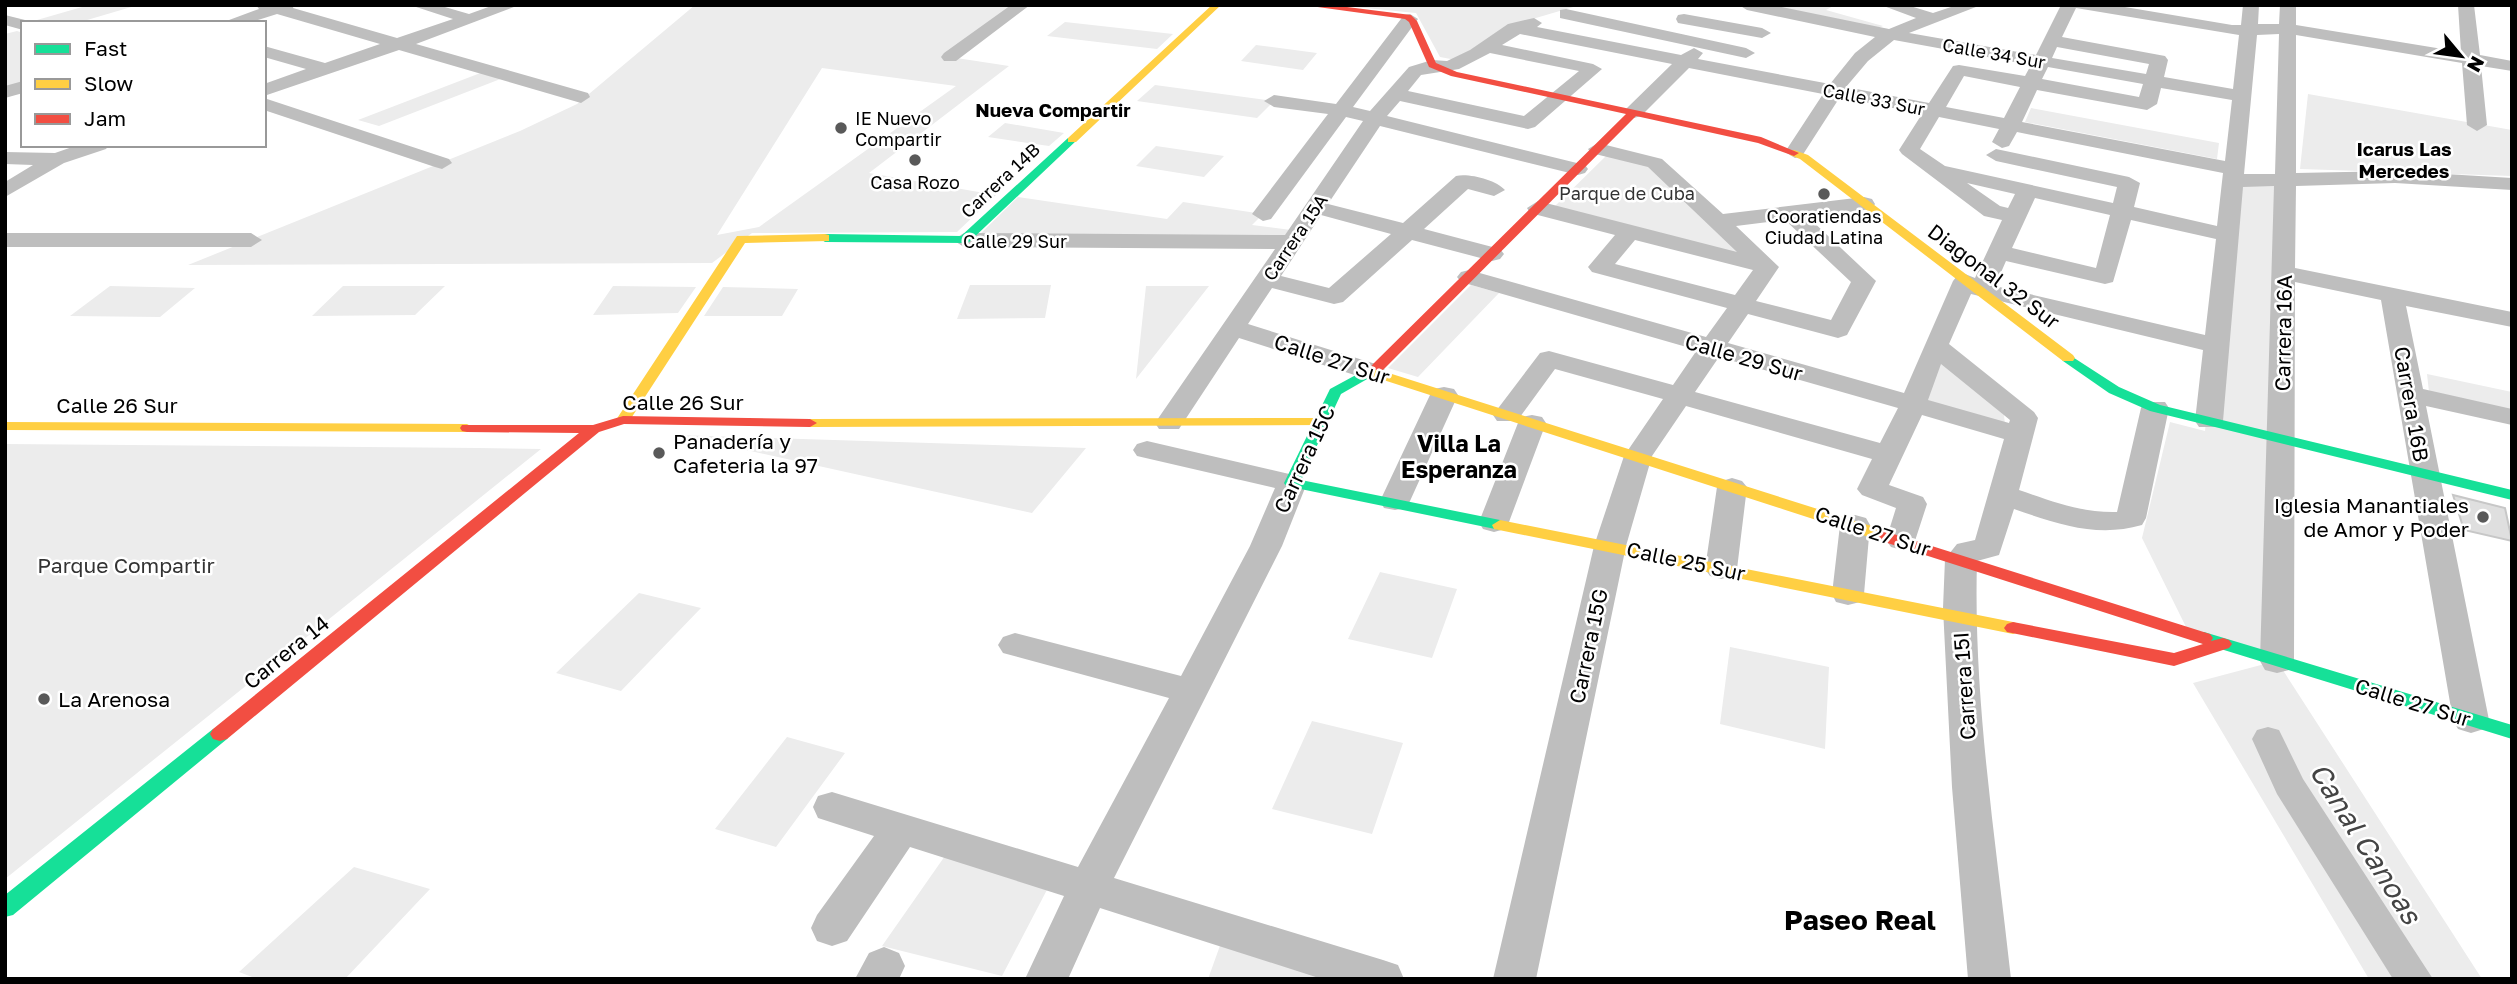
<svg xmlns="http://www.w3.org/2000/svg" width="2517" height="984" font-family="'Golos Text',sans-serif">
  <style>
    .green { fill: #ececec; fill-rule: evenodd }
    .lines { fill: none; stroke-linecap: round; stroke-linejoin: round }
    .canal { fill: #bfbfbf; fill-rule: evenodd }
    .building { fill: #dfdfdf; stroke: #c7c7c7; stroke-width: 2 }
    .street { fill: #bebebe; fill-rule: evenodd }
    .fast { fill: #16e098; fill-rule: evenodd }
    .slow { fill: #ffcf43; fill-rule: evenodd }
    .jam { fill: #f24e42; fill-rule: evenodd }
    .poi-dot { fill: #595959; stroke: #fff; stroke-width: 2.5 }
    .labels { text-anchor: middle; dominant-baseline: central; stroke-width: 5; stroke-linejoin: round; paint-order: stroke }
    .far-street-label { font-size: 18px; fill: #000; stroke: #fff }
    .far-poi-label { font-size: 18px; fill: #000; stroke: #fff }
    .far-park-label { font-size: 18px; fill: #333; stroke: #fff }
    .far-neighbourhood-label { font-size: 19px; font-weight: bold; fill: #000; stroke: #fff }
    .street-label { font-size: 21px; fill: #000; stroke: #fff }
    .poi-label { font-size: 21px; fill: #000; stroke: #fff; text-anchor: start }
    .park-label { font-size: 21px; fill: #333; stroke: #fff }
    .neighbourhood-label { font-size: 23px; font-weight: bold; fill: #000; stroke: #fff }
    .near-water-label { font-size: 28px; font-style: italic; fill: #444; stroke: #fff }
    .near-neighbourhood-label { font-size: 28px; font-weight: bold; fill: #000; stroke: #fff }
  </style>
  <rect width="100%" height="100%" fill="#fff"/>
  <path class="green" d="M89 5H138L77 23 37 20Z
    M695 5H1017L950 57 1009 66 869 173 996 195 957 232 752 233 712 263 188 265 520 131 577 104ZM822 68 956 86 759 227 717 235Z
    M1335 5H1580L1505 27 1456 60 1440 57 1416 13Z
    M1756 5H1835L1826 10 1883 26 1874 30Z
    M1065 22 1173 34 1157 49 1047 36Z
    M17 31 23 33V82L5 88V34Z
    M1256 45 1317 53 1303 70 1241 61Z
    M483 72 503 78 379 126 358 120Z
    M1155 85 1274 101 1257 118 1137 101Z
    M2308 94 2512 130V176L2300 169Z
    M2031 108 2219 143 2217 159 2025 122Z
    M1005 123 1064 133 1049 146 988 137Z
    M1156 146 1224 156 1204 177 1136 166Z
    M1607 155 1648 164 1747 258 1553 208Z
    M2233 181 2281 184 2277 661 2482 979H2369L2193 683 2276 661 2188 631 2142 538 2170 422 2205 431Z
    M1018 197 1167 219 1183 202 1263 214 1252 225 1291 230 1285 237 976 238Z
    M970 285H1051L1045 318 957 319Z
    M1471 285 1499 293 1418 377 1388 368Z
    M110 286 195 288 160 317 70 316Z
    M343 286H445L415 315 312 316Z
    M613 286 696 287 678 313 593 315Z
    M1146 286H1209L1136 379Z
    M723 287 798 289 782 316H704Z
    M1940 360 2004 415 2005 425 1927 402Z
    M2427 374 2512 392V411L2429 392Z
    M678 435 1086 448 1032 513Z
    M5 444 478 448 541 449 5 879Z
    M1380 572 1457 589 1432 658 1348 639Z
    M639 593 701 608 621 691 556 673Z
    M1730 647 1829 667 1825 749 1720 724Z
    M1312 721 1403 743 1372 834 1272 809Z
    M787 737 845 753 776 847 715 829Z
    M947 853 1050 884 1002 976 882 946Z
    M354 867 430 889 345 979H257L239 972Z
    M1226 929 1326 979H1208Z"/>
  <g class="lines">
    <path class="canal" d="M2268 727 2279 730 2303 779 2433 979H2393L2277 794 2252 739 2257 730Z"/>
  </g>
  <path class="building" d="M2453 495 2505 508 2512 541 2464 530Z"/>
  <g class="lines">
    <path class="street" d="M256 5H294L293 8 397 38 453 19 410 5H438L469 14 494 5H519L416 44 588 93 590 97 581 103 399 50 264 96V84L306 69 264 57V46L325 63 380 44 277 14 248 23H221L259 9Z
      M1011 5H1030L956 61H944L941 57 944 53Z
      M1739 5H1772L1889 29 1916 18 1881 5H1907L1933 13 1957 5H1981L1909 33 2036 55 2061 5H2113L2232 25H2241L2243 5H2259L2258 24H2279L2280 5H2296V25L2461 52 2458 5H2474L2480 55 2512 61V71L2481 66 2487 125 2477 131 2467 125 2462 63 2296 35V173L2395 171 2512 178V190L2395 183 2296 186 2295 268 2512 312V327L2406 306 2423 389 2512 409V425L2426 406 2489 720 2484 729 2471 733 2458 729 2453 720 2381 300 2295 282 2294 661 2289 670 2277 673 2265 670 2260 661 2274 186 2243 187 2223 421 2219 427H2199L2195 421 2203 350 1971 294 1949 344 2034 412 2038 418 2019 490C2051 501 2082 513 2117 512L2141 408 2145 402H2165L2169 408 2146 518 2142 525C2097 538 2057 524 2014 509L1999 555 1977 561C1973 700 1996 841 2011 979H1968L1952 787 1943 608 1945 559 1957 544 1975 540 2004 439 1922 415 1889 485 1923 497 1927 504 1913 547 1902 550 1891 547 1886 540 1896 508 1862 495 1857 489 1872 459 1686 406 1652 456 1626 546 1536 979H1493L1594 546 1624 456 1663 399 1555 369 1517 421H1497L1493 415 1540 353 1549 351 1673 385 1697 350 1461 282 1457 277 1461 272 1469 270 1706 337 1727 308 1592 272 1588 267 1615 235 1530 213 1527 208 1538 201 1737 252 1648 167 1591 153 1588 149 1598 143 1662 159 1723 214 1864 197 1872 199 1875 204 1872 209 1808 217 1876 281 1847 335 1838 338 1748 314 1728 343 1904 393 1953 281 1957 276 1965 274 1975 278 2002 220 1984 216 1902 154 1899 150 1922 114 1840 97 1802 156 1795 158 1785 152 1823 94 1689 68 1641 116 1634 118 1624 112 1627 108 1672 64 1520 34 1502 45 1593 64 1602 69 1535 127 1528 129 1400 101 1387 116 1585 165 1588 169 1585 173 1578 175 1380 126 1328 204 1403 223 1456 176C1469 173 1496 180 1505 190L1494 196 1468 189 1424 229 1500 249 1504 254 1500 259 1492 261 1412 240 1343 302 1334 304 1272 288 1248 324 1382 366 1386 372 1382 378H1364L1239 338 1179 429H1159L1155 423 1275 249 964 247 953 240 964 233 1285 235 1363 121 1346 117 1271 219 1263 221 1252 214 1328 114 1274 107 1264 101 1274 95 1336 104 1404 15 1410 14 1418 19 1353 107 1370 111 1409 67 1432 60 1447 61 1470 50 1508 24 1534 18 1542 23 1537 27 1681 55 1694 48 1703 53 1698 59 1830 84 1855 53 1875 37 1747 10ZM2076 8 2239 35 2233 89 2164 77 2168 60 2165 56 2062 37ZM2279 34 2275 174H2244L2257 35ZM1894 40 2031 65 2025 76 1959 65 1953 66 1929 103 1846 87 1868 61ZM2057 47 2149 64 2146 74 2052 58ZM1490 53 1579 71 1524 116 1408 91 1421 75 1459 69ZM2048 67 2143 84 2139 97 2042 79ZM1964 76 2020 87 2004 118 1946 107ZM2161 88 2232 100 2225 161 2022 122 2037 90 2147 110 2157 104ZM1939 117 1999 129 1992 142 2002 148 2009 146 2017 132 2223 173 2217 226 2134 207 2140 183 2129 177 1996 149 1986 155 1996 161 2117 187 2113 203 1945 166 1920 149ZM1967 183 2015 194 2008 208 2000 206ZM2035 198 2110 215 2096 268 2012 248ZM1321 215 1391 234 1329 288 1281 276ZM1785 220 1851 282 1831 320 1756 301 1779 267 1736 226ZM2131 220 2216 239 2205 335 1995 286 2006 261 2105 284 2113 282ZM1635 240 1753 270 1735 295 1615 264ZM1719 357 1898 408 1880 443 1695 392ZM1941 364 2010 420 2009 423 1928 400Z
      M1566 9 1746 48 1755 53 1746 58 1560 18V10Z
      M1684 14 1762 28 1771 33 1762 38 1678 23 1676 19 1678 15Z
      M5 15 29 21 30 23H23V30L5 25Z
      M23 81V93L5 98V86Z
      M264 98 449 159 452 163 442 169 435 167 264 110Z
      M78 145H109L106 149 64 163 5 197V182L33 165 5 164V152L55 153Z
      M5 233H251L262 240 251 247H5Z
      M1444 387 1454 389 1458 395 1410 501 1406 508 1395 510 1384 508 1380 501 1430 395 1434 389Z
      M1532 415 1542 417 1546 423 1509 522 1505 529 1494 532 1483 529 1479 522 1518 423 1522 417Z
      M1147 441 1302 477 1307 483 1282 546 1114 878 1383 960 1398 965 1404 979H1322L1100 908 1068 979H1025L1064 896 910 847 847 941 832 946 817 941 811 928 817 915 874 836 818 818 813 807 818 796 832 792 1078 867 1169 698 1003 653 998 645 1003 637 1015 633 1181 676 1250 546 1275 488 1137 456 1133 450 1137 444Z
      M1732 478 1742 481 1747 487 1737 569 1732 576 1721 579 1710 576 1705 569 1717 487 1722 481Z
      M1855 515 1866 518 1870 525 1864 594 1860 602 1848 605 1836 602 1832 594 1840 525 1844 518Z
      M884 947 899 953 905 966 899 979H855L869 953Z"/>
    <path class="fast" d="M1068 138 1077 140 968 243 825 242 819 238 825 234 961 236Z
      M2068 354 2119 387 2160 405 2512 490V500L2150 411 2109 393 2063 361 2061 358Z
      M1378 363 1383 364 1385 367 1383 370 1341 394 1301 480 1500 520 1508 525 1506 529 1500 530 1286 486 1284 483 1330 389Z
      M2204 632 2512 725V739L2198 642 2195 638 2198 634Z
      M220 727 227 729 230 734 227 739 13 915 5 917V895L213 729Z"/>
    <path class="slow" d="M1212 5H1221L1076 142H1068V138Z
      M1794 150 1808 155 2073 355 2075 358 2073 361H2063L1800 159 1790 155V151Z
      M825 234 829 235V241L745 243 628 423H618L616 420 737 236Z
      M1373 368 1887 531 1889 535 1881 540 1875 539 1368 375 1366 372Z
      M1320 418 1325 419 1327 422 1325 425 810 427 803 423 810 419Z
      M5 422 467 424 474 428 467 432 5 430Z
      M1500 520 2013 622 2019 624 2022 628 2019 632 2013 634 1494 529 1492 525Z"/>
    <path class="jam" d="M1303 5H1331L1411 15 1417 21 1436 63 1457 72 1761 137 1799 153 1794 156 1758 143 1636 116 1383 370H1373L1371 367 1373 364 1626 114 1451 76 1429 67 1409 22 1405 19Z
      M623 416 810 419 817 423 810 427 624 424 599 432 227 739 220 741 213 739 210 734 213 729 579 433 467 432 462 431 460 428 462 425H593Z
      M1881 530 2210 634 2213 638 2211 641 2223 638 2229 640 2232 644 2229 648 2174 666 2007 632 2004 628 2007 624 2013 622 2174 653 2203 644 1875 539 1873 535 1875 531Z"/>
  </g>
  <g class="poi-dot">
    <circle cx="841" cy="128" r="7"/>
    <circle cx="915" cy="160" r="7"/>
    <circle cx="1824" cy="194" r="7"/>
    <circle cx="659" cy="453" r="7"/>
    <circle cx="2483" cy="517" r="7"/>
    <circle cx="44" cy="699" r="7"/>
  </g>
  <g class="labels">
    <g class="far-street-label">
      <text transform="translate(1994 53) rotate(10)">Calle 34 Sur</text>
      <text transform="translate(1874 99) rotate(11)">Calle 33 Sur</text>
      <text transform="translate(1000 180) rotate(-43)">Carrera 14B</text>
      <text transform="translate(1295 237) rotate(-56)">Carrera 15A</text>
      <text x="1015" y="241">Calle 29 Sur</text>
    </g>
    <g class="far-poi-label">
      <text x="855" y="118" text-anchor="start">IE Nuevo<tspan x="855" dy="21">Compartir</tspan></text>
      <text x="915" y="182">Casa Rozo</text>
      <text x="1824" y="216">Cooratiendas<tspan x="1824" dy="21">Ciudad Latina</tspan></text>
    </g>
    <g class="far-park-label">
      <text x="1627" y="193">Parque de Cuba</text>
    </g>
    <g class="far-neighbourhood-label">
      <text x="1053" y="109">Nueva Compartir</text>
      <text x="2404" y="148">Icarus Las<tspan x="2404" dy="22">Mercedes</tspan></text>
    </g>
    <g class="street-label">
      <text transform="translate(1994 276) rotate(37)">Diagonal 32 Sur</text>
      <text transform="translate(2283 333) rotate(-89)">Carrera 16A</text>
      <text transform="translate(1744 357) rotate(16)">Calle 29 Sur</text>
      <text transform="translate(1332 359) rotate(18)">Calle 27 Sur</text>
      <text x="683" y="402">Calle 26 Sur</text>
      <text transform="translate(2412 404) rotate(80)">Carrera 16B</text>
      <text x="117" y="405">Calle 26 Sur</text>
      <text transform="translate(1304 459) rotate(-65)">Carrera 15C</text>
      <text transform="translate(1873 531) rotate(18)">Calle 27 Sur</text>
      <text transform="translate(1686 561) rotate(12)">Calle 25 Sur</text>
      <text transform="translate(1588 646) rotate(-78)">Carrera 15G</text>
      <text transform="translate(286 652) rotate(-39)">Carrera 14</text>
      <text transform="translate(1964 686) rotate(-94)">Carrera 15I</text>
      <text transform="translate(2413 702) rotate(17)">Calle 27 Sur</text>
    </g>
    <g class="poi-label">
      <text x="673" y="441">Panadería y<tspan x="673" dy="24">Cafeteria la 97</tspan></text>
      <text x="2469" y="505" text-anchor="end">Iglesia Manantiales<tspan x="2469" dy="24">de Amor y Poder</tspan></text>
      <text x="58" y="699">La Arenosa</text>
    </g>
    <g class="park-label">
      <text x="126" y="565">Parque Compartir</text>
    </g>
    <g class="neighbourhood-label">
      <text x="1459" y="443">Villa La<tspan x="1459" dy="26">Esperanza</tspan></text>
    </g>
    <g class="near-water-label">
      <text transform="translate(2366 843) rotate(58)">Canal Canoas</text>
    </g>
    <g class="near-neighbourhood-label">
      <text x="1860" y="919">Paseo Real</text>
    </g>
  </g>
  <rect width="2517" height="984" fill="none" stroke="#000000" stroke-width="14"/>
  <rect x="21" y="21" width="245" height="126" fill="#ffffff" stroke="#999999" stroke-width="2"/>
  <rect x="35" y="44" width="35" height="10" fill="#16e098" stroke="#999999" stroke-width="2"/>
  <text x="84" y="56" font-size="21" fill="#000000">Fast</text>
  <rect x="35" y="79" width="35" height="10" fill="#ffcf43" stroke="#999999" stroke-width="2"/>
  <text x="84" y="91" font-size="21" fill="#000000">Slow</text>
  <rect x="35" y="114" width="35" height="10" fill="#f24e42" stroke="#999999" stroke-width="2"/>
  <text x="84" y="126" font-size="21" fill="#000000">Jam</text>
  <g transform="translate(2461 56) rotate(119)" stroke="#ffffff" stroke-width="5" paint-order="stroke">
  <path d="M0-5L12 26L0 18L-12 26Z" fill="#000000"/>
  <text y="-10" font-size="19" font-weight="bold" text-anchor="middle" fill="#000000">N</text>
  </g>
</svg>
